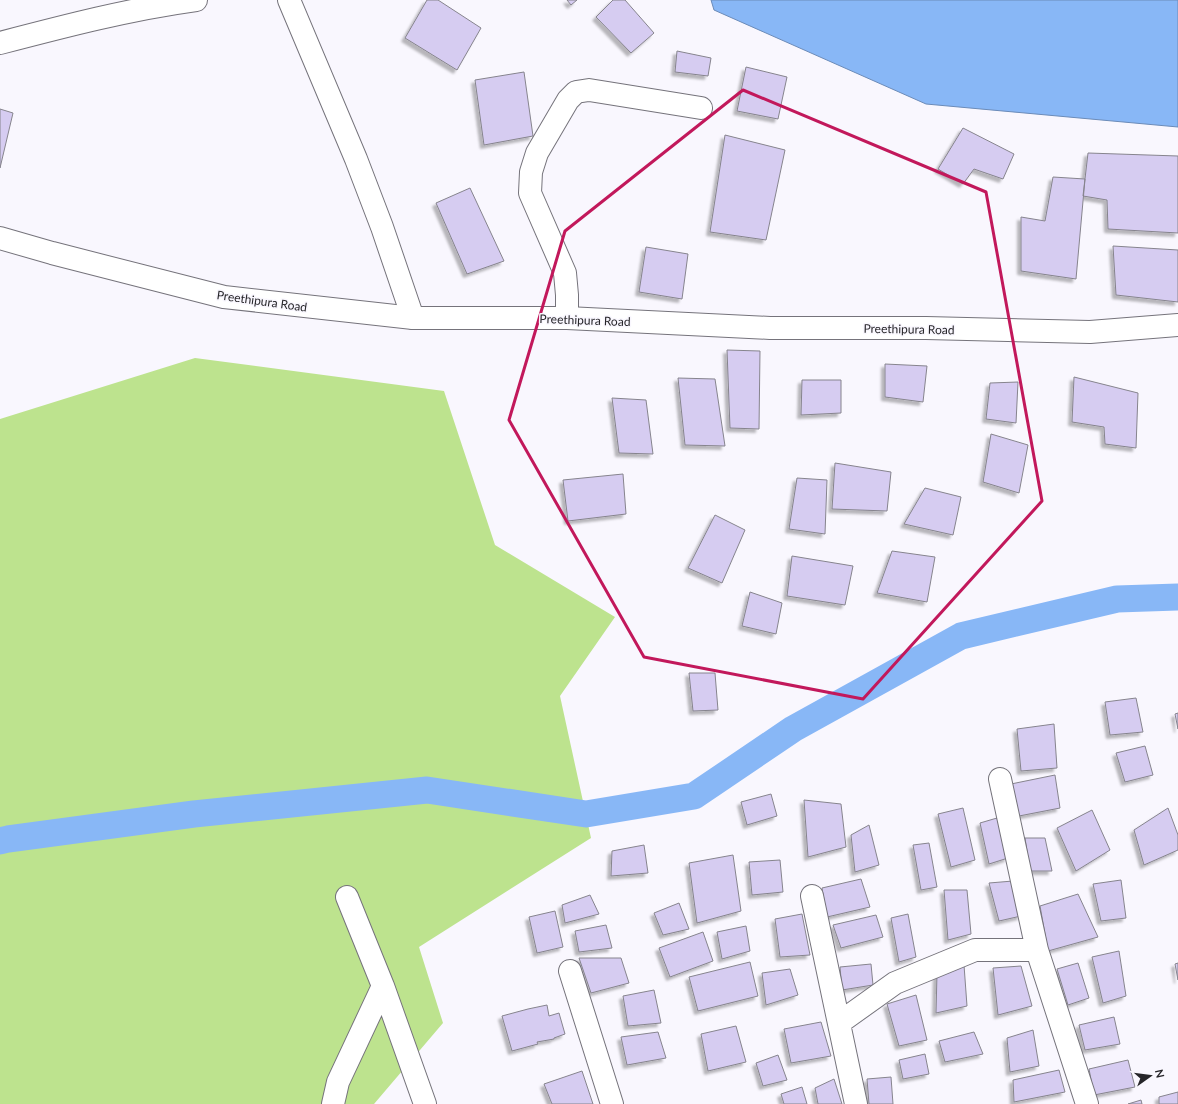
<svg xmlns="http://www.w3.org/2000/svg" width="1178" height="1104" font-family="Lato,sans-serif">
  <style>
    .green { fill: #bde38e }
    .water { fill: #88b7f6; stroke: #6b8bb8 }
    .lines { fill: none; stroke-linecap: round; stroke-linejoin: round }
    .canal { stroke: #88b7f6; stroke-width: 27 }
    .building { fill: #d6ccf1; stroke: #86848d; filter: url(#shadow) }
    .minor-casing { stroke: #75737b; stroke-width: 24 }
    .tertiary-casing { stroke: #75737b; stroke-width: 24 }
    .minor { stroke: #fff; stroke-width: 22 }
    .tertiary { stroke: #fff; stroke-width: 22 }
    .marked { fill: none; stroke: #c2185b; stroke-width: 3; stroke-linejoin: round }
    .labels { text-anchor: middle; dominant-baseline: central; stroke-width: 3; stroke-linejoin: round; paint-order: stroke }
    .street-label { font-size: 12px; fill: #262529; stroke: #f9f7fe }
  </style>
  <defs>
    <filter id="shadow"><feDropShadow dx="-3.5" dy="3.5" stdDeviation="1" flood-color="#0004"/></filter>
  </defs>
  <rect width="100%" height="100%" fill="#f9f7fe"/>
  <path class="green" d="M195 358 444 391 495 545 615 617 560 696 591 838 419 947 443 1023 374 1104H0V419Z"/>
  <path class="water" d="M711 0H1178V127L926 104 714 10Z"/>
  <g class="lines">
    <path class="canal" d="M0 841 8 839 194 814 427 790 586 814 694 796 793 729 961 636 1117 599 1178 597"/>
  </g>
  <path class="building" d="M427 0H438L481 28 457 70 405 38Z
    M567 0H577L571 5Z
    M613 0H625L654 33 631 53 596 17Z
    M677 51 711 58 708 76 675 72Z
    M746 67 787 77 778 119 737 111Z
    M524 72 533 136 484 145 475 80Z
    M0 109 13 113 0 168Z
    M963 128 1014 154 1003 179 974 169 963 184 938 169Z
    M725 135 785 150 766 240 710 232Z
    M1088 153 1178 156V233L1108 229 1107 200 1083 196Z
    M1053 177 1085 179 1076 279 1021 271V217L1045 221Z
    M470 188 504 261 467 274 436 203Z
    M1113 246 1178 250V302L1116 295Z
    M646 247 688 254 682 299 639 292Z
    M727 350 760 351 759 429 730 428Z
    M885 364 927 366 923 402 885 397Z
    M1074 377 1138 393 1136 448 1105 444 1104 427 1072 422Z
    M678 378 715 379 725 446 685 445Z
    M802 380H841V413L801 415Z
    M1018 382 1016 423 986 419 990 383Z
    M612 398 646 400 653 454 619 453Z
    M991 434 1028 445 1019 493 983 482Z
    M835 463 891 472 887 511 832 509Z
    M623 474 626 514 568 521 563 480Z
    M797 478 827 480 825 534 789 529Z
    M925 488 961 497 953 535 904 524Z
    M715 515 745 530 722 583 688 568Z
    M892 551 935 557 927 602 877 593Z
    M792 556 853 566 845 605 787 596Z
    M750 592 782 603 776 634 742 626Z
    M689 673H715L718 710 693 711Z
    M1136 698 1143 732 1110 735 1105 702Z
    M1178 713V729L1175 714Z
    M1054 724 1057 768 1021 771 1017 729Z
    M1145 746 1153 775 1125 782 1116 753Z
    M1055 775 1060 808 1019 816 1011 784Z
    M771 794 777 816 747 825 741 802Z
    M804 800 841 804 846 847 808 857Z
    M963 808 975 860 951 867 938 814Z
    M1168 808 1178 835V850L1144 865 1134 830Z
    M1092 810 1110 850 1076 871 1057 828Z
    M997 818 1008 858 989 864 980 823Z
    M869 825 879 865 855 872 851 835Z
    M1025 838H1045L1052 871H1030Z
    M929 843 937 887 921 890 913 845Z
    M644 845 648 873 611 876 612 851Z
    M733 855 741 911 697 923 689 863Z
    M780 860 783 892 752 895 749 862Z
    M861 879 870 907 827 917 822 888Z
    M1121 880 1126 918 1101 921 1093 884Z
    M1013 881 1021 916 999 921 989 883Z
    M944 890H967L971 934 948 940Z
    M1078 894 1098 937 1048 951 1040 906Z
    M590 895 599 914 565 923 562 905Z
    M679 903 689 929 663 935 654 913Z
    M555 911 563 947 537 953 529 917Z
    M802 914 810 955 780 957 775 919Z
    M908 914 916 957 899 962 891 918Z
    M876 915 883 937 841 948 833 925Z
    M606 925 612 948 579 952 575 931Z
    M746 926 750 951 722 959 717 932Z
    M703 932 713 961 670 977 659 948Z
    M1119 951 1126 996 1103 1003 1092 957Z
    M579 958H621L629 983 591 993Z
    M750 962 758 996 698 1011 689 977Z
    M1078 963 1089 998 1068 1005 1057 969Z
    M1178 963V980L1175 964Z
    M871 964 873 985 842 990 840 967Z
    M964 965 967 1006 936 1013 937 973Z
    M1021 966 1032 1006 998 1015 993 968Z
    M790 969 798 995 766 1005 762 973Z
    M654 990 661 1023 628 1026 623 996Z
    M916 995 927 1040 899 1046 887 1004Z
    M547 1005 549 1016 559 1013 565 1034 554 1038V1039L537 1042 538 1044 512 1051 502 1016 528 1009Z
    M1114 1017 1120 1044 1085 1050 1079 1025Z
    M821 1022 831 1056 791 1063 784 1029Z
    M736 1026 746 1062 708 1071 701 1034Z
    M1033 1030 1039 1066 1010 1072 1007 1038Z
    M658 1032 666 1058 627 1065 621 1037Z
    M974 1032 983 1054 945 1062 939 1041Z
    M925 1054 929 1074 903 1079 899 1060Z
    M778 1055 787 1080 763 1086 756 1063Z
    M1128 1060 1135 1087 1094 1095 1089 1069Z
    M1059 1070 1065 1092 1014 1102 1013 1080Z
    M582 1071 593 1104H552L544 1084Z
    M891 1077 893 1104H869L867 1079Z
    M834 1079 842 1104H818L815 1088Z
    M802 1087 807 1104H784L781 1094Z
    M1178 1092V1104H1159V1097Z
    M1141 1100 1142 1104H1128Z"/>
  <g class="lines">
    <defs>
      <path id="minor" d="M289 0 356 159 382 227 413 318
        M0 43C65 26 130 9 196 0
        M567 318V295L565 273 530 193 531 172 537 153 568 100 576 92 589 90 701 108
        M1000 779 1037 950
        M812 896 856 1104
        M347 897 383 986 425 1104
        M570 971 612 1104
        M839 1023 895 983 975 950H1037L1087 1104
        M333 1104 338 1082 383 986"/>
      <path id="tertiary" d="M0 238 52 253 224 297 413 318H567L770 328H926L1090 332 1178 325"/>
    </defs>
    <use href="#minor" class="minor-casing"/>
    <use href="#tertiary" class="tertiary-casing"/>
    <use href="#minor" class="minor"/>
    <use href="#tertiary" class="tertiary"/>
  </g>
  <path class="marked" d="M743 90 986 192 1042 501 863 699 644 657 509 420 565 231Z"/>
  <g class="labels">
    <g class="street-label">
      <text transform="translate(262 301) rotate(8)">Preethipura Road</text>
      <text transform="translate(585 320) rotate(2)">Preethipura Road</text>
      <text transform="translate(909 329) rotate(1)">Preethipura Road</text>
    </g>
  </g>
  <g transform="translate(1150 1076) rotate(76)" stroke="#f9f7fe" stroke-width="3" paint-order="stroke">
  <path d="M0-3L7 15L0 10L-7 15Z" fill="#262529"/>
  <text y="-6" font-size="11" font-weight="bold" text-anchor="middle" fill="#262529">N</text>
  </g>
</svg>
